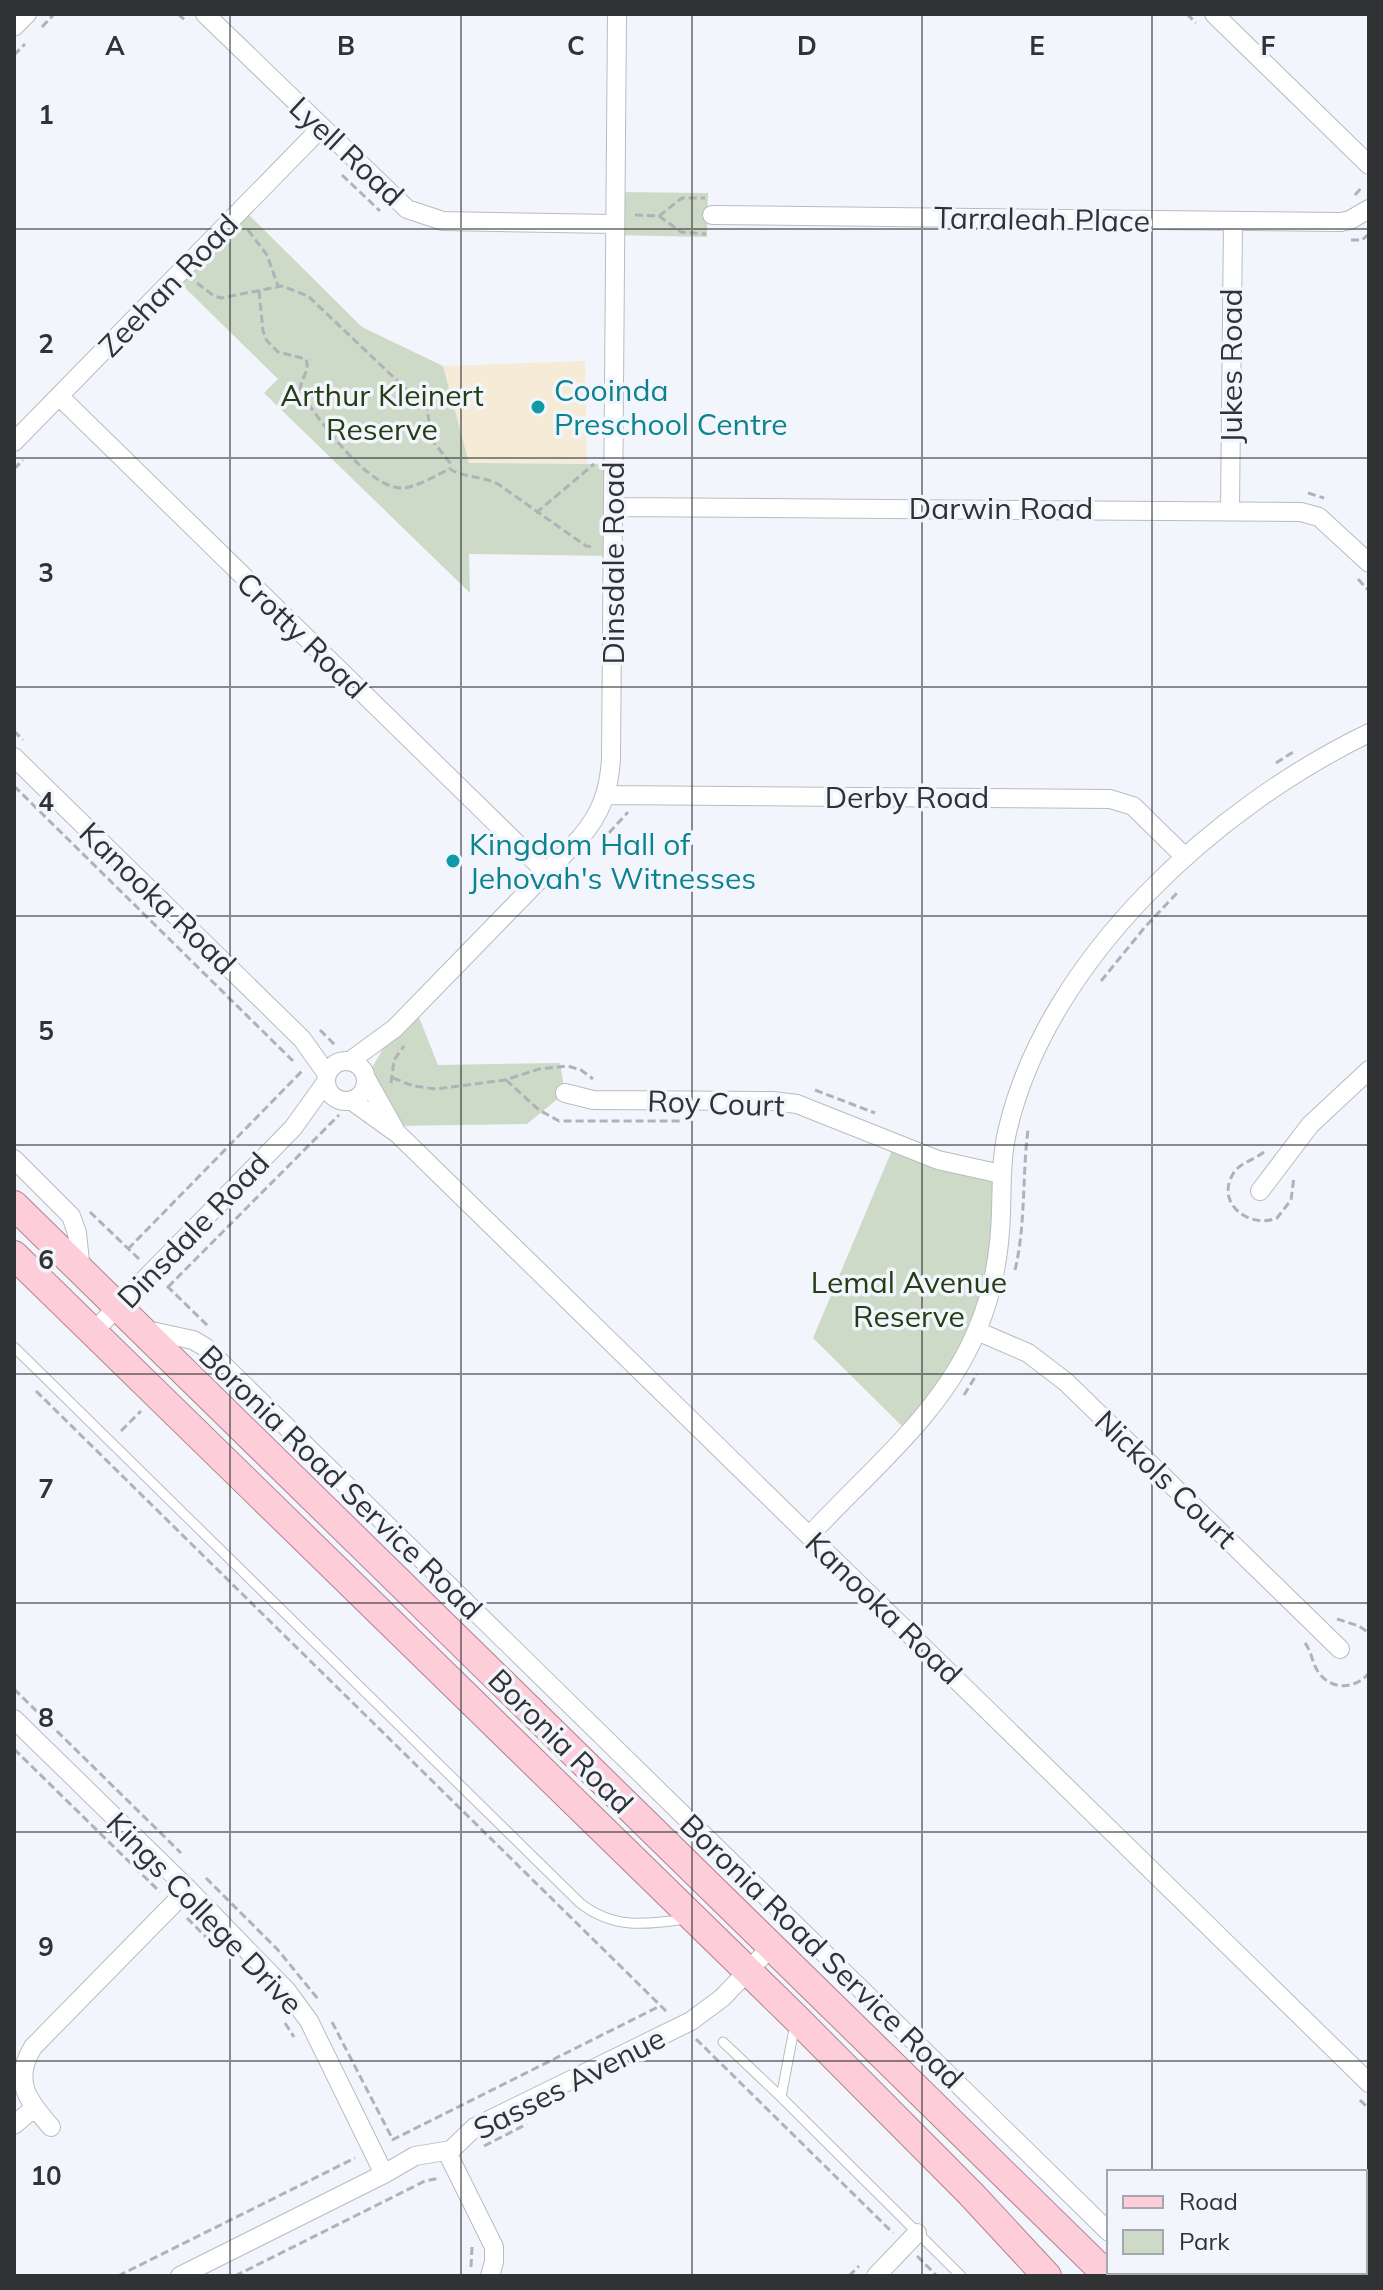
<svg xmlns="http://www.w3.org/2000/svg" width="1383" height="2290" font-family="Mulish,sans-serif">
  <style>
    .education { fill: #f5ebd6 }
    .green { fill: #cddac8 }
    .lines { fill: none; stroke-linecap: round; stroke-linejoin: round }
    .lane-casing { stroke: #b8bcc1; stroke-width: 11 }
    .street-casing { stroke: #b8bcc1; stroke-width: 20 }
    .primary-casing { stroke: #b5818e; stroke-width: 30 }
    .path { stroke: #afb2b7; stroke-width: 3; stroke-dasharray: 8 4; stroke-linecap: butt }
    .lane { stroke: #fff; stroke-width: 9 }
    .street { stroke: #fff; stroke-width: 18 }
    .primary { stroke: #fdcdd9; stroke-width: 28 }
    .grid { fill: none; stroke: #303234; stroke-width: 2; stroke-opacity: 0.55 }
    .culture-dot { fill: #0f9aa8; stroke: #f2f6fc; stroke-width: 3 }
    .labels { text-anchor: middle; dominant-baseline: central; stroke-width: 7; stroke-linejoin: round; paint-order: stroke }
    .street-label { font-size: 30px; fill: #303234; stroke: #f2f6fc }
    .culture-label { font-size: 30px; fill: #0d838f; stroke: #f2f6fc; text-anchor: start }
    .park-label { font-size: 30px; fill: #233e15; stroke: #f2f6fc }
    .grid-label { font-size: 26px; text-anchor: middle; font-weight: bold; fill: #303234; stroke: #f2f6fc; stroke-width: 7; stroke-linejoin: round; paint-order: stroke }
  </style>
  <rect width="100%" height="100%" fill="#f2f6fc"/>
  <path class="education" d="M585 361 587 463H469L443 366Z"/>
  <path class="green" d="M615 192 708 193 707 237 614 235Z
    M243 209 362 327 443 366 469 463 613 464V556L469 554 470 593 264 393 278 379 175 278Z
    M415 1007 438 1065 560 1063 565 1093 527 1124 393 1126 366 1078 395 1028Z
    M895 1143 1001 1174 984 1312 909 1433 813 1338Z"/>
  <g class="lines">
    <defs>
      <path id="lane" d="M14 1347 580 1903C613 1929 645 1925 685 1919
        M795 2024 781 2097 961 2276
        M723 2042 781 2097"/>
      <path id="street" d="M205 14 407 209 443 221 614 224
        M1214 14 1369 165
        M14 27 27 14
        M712 215 1341 222 1350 220 1369 209
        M59 396 546 872
        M14 442 321 128
        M613 507 1301 512 1319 517 1369 563
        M1230 509 1233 222
        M14 757 302 1039 327 1074
        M607 795 1110 799 1133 806 1185 857
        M326 1081a20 20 0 1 1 40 0a20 20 0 1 1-40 0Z
        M350 1061 395 1028 580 838C601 814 609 791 611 759L617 14
        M367 1080 394 1128
        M565 1093 593 1100 773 1101 797 1104 938 1160 1001 1174
        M352 1101 398 1134 1369 2083
        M14 1159 71 1216 77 1233 81 1271
        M1260 1191 1310 1125 1369 1070
        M142 1329 193 1340 205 1347 1109 2232
        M977 1331 1028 1353 1066 1382 1340 1649
        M93 1332 293 1128 326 1082
        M810 1535C869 1471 943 1413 977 1330 993 1293 1000 1252 1001 1212 1002 1183 1001 1156 1008 1128 1049 957 1216 807 1369 733
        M14 1719 188 1889 287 1991 309 2021 384 2174
        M14 2125 34 2108
        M51 2127C28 2101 12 2081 33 2047L188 1889
        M447 2152 494 2247V2262L490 2276
        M1150 2272 1154 2276
        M180 2276 384 2174 415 2156 451 2150 475 2127 691 2021 722 1998 771 1947
        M876 2276 917 2233"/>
      <path id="primary" d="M14 1205 1108 2276
        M14 1255 796 2018 971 2194 1047 2276"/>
    </defs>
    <use href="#lane" class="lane-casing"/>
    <use href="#street" class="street-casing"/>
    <use href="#primary" class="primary-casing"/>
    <path class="path" d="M178 14 187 22
      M1187 14 1196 23
      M42 27 54 14
      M14 55 25 44
      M342 175 380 211
      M1355 195 1363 186
      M635 215 659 216 681 232 706 234
      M659 216 682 198H705
      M248 230 267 255 278 286
      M1351 240H1362L1369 234
      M197 283 214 296 221 298 282 286 308 296 427 409 432 440 450 463V469
      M259 291 263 331 267 341 278 352 306 359C311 372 298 380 301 393 318 419 369 490 403 488 418 487 436 475 450 469 464 478 482 476 498 484L586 546 593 547
      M14 469 23 460
      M1308 493 1324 498
      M536 513 594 464
      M1358 579 1369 591
      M14 731 23 740
      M1276 763 1293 752
      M14 786 293 1061
      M609 833 628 812
      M1101 981 1145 927 1177 893
      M320 1030 337 1047
      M393 1078 413 1086 436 1089 505 1080 539 1069 568 1066 581 1070 593 1079
      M506 1080 539 1110 559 1121H692
      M391 1083 394 1060 404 1046
      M815 1090 875 1113
      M1264 1152C1254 1160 1239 1163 1233 1174 1215 1204 1250 1229 1277 1218L1291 1200 1294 1177
      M90 1212 139 1259
      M128 1249 302 1071
      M1015 1270C1026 1224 1022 1176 1028 1130
      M167 1286 208 1326
      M168 1287 339 1115
      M36 1391 667 2012
      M964 1395 977 1374
      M121 1431 141 1411
      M1337 1619 1359 1626 1369 1633
      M1305 1643C1312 1652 1312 1664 1319 1673 1332 1691 1356 1689 1369 1673
      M14 1689 181 1853
      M14 1749 160 1892
      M206 1878 278 1950 318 1999
      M187 1918 210 1941
      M332 2022 393 2140
      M285 2023 294 2037
      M696 2039 893 2233
      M1360 2100 1369 2109
      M392 2140 660 2006
      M484 2146 527 2124
      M917 2256 937 2276
      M471 2267 472 2247
      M1175 2272 1179 2276
      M118 2276 355 2158
      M235 2276 425 2181 440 2178
      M849 2276 859 2266"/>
    <use href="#lane" class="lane"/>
    <use href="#street" class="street"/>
    <use href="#primary" class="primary"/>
  </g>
  <path class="grid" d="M230 14V2276M461 14V2276M692 14V2276M922 14V2276M1152 14V2172M14 229H1369M14 458H1369M14 687H1369M14 916H1369M14 1145H1369M14 1374H1369M14 1603H1369M14 1832H1369M14 2061H1369M1152 2272V2276"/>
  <g class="culture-dot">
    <circle cx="538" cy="407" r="8"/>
    <circle cx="453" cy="861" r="8"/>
  </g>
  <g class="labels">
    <g class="street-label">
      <text transform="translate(347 151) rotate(43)">Lyell Road</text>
      <text transform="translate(1042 219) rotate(1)">Tarraleah Place</text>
      <text transform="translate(168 285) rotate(-46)">Zeehan Road</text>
      <text transform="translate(1231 366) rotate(-90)">Jukes Road</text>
      <text x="1001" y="508">Darwin Road</text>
      <text transform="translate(613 563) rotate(-90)">Dinsdale Road</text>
      <text transform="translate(302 635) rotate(44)">Crotty Road</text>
      <text x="907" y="797">Derby Road</text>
      <text transform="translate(158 898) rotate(44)">Kanooka Road</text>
      <text transform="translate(716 1103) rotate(2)">Roy Court</text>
      <text transform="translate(193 1230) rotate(-46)">Dinsdale Road</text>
      <text transform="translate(1166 1479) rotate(44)">Nickols Court</text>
      <text transform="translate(341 1482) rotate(44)">Boronia Road Service Road</text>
      <text transform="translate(884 1608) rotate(44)">Kanooka Road</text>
      <text transform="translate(561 1741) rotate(45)">Boronia Road</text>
      <text transform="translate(205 1913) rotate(46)">Kings College Drive</text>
      <text transform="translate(822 1951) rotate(44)">Boronia Road Service Road</text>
      <text transform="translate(569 2083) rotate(-27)">Sasses Avenue</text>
    </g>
    <g class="culture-label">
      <text x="554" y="390">Cooinda<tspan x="554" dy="34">Preschool Centre</tspan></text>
      <text x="469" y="844">Kingdom Hall of<tspan x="469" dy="34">Jehovah's Witnesses</tspan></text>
    </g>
    <g class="park-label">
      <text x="382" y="395">Arthur Kleinert<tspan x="382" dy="34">Reserve</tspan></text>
      <text x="909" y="1282">Lemal Avenue<tspan x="909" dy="34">Reserve</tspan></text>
    </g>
  </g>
  <g class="grid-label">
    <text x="115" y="55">A</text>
    <text x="346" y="55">B</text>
    <text x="576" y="55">C</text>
    <text x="807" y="55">D</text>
    <text x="1037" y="55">E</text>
    <text x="1268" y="55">F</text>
    <text x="46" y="124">1</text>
    <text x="46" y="353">2</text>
    <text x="46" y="582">3</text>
    <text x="46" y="811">4</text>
    <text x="46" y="1040">5</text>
    <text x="46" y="1269">6</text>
    <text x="46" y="1498">7</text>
    <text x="46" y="1727">8</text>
    <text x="46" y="1956">9</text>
    <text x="46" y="2185">10</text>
  </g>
  <rect width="1383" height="2290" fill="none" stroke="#303234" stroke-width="32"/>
  <rect x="1107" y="2170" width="260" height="104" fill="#f2f6fc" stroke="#a4a8ac" stroke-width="2"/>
  <rect x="1123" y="2196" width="40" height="12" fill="#fdcdd9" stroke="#a4a8ac" stroke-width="2"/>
  <text x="1179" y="2210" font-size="24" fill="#303234">Road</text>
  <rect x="1123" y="2230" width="40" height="24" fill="#cddac8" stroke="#a4a8ac" stroke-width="2"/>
  <text x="1179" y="2250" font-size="24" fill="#303234">Park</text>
</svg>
